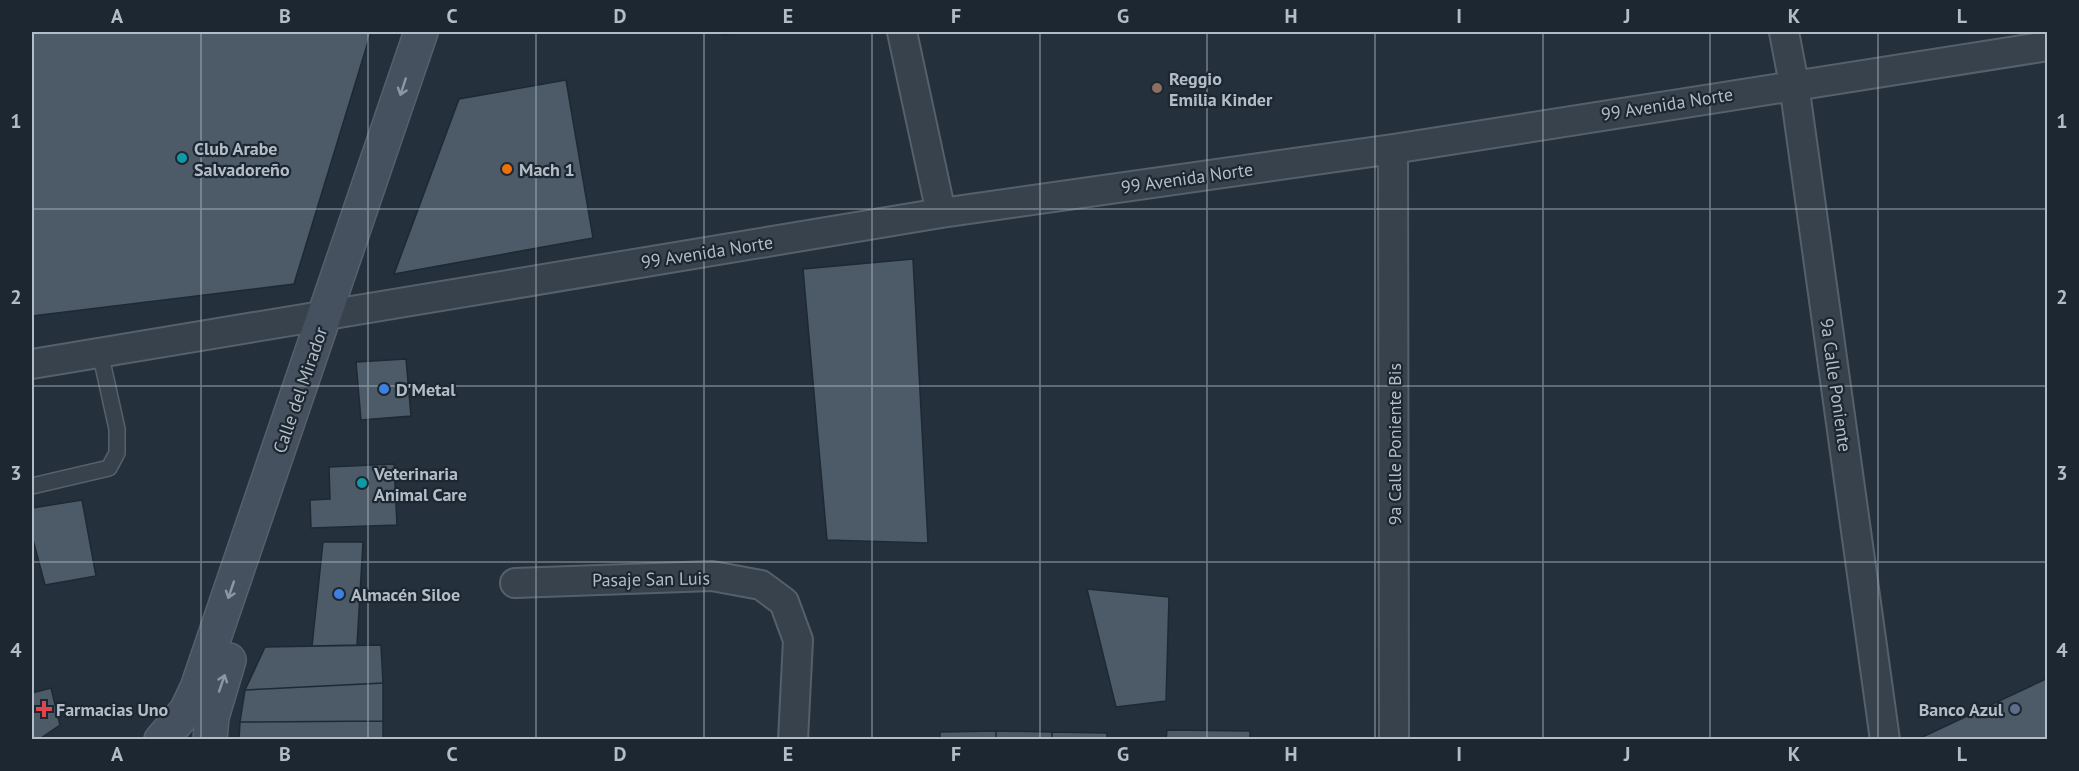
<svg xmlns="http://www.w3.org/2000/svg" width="2079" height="771" font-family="'PT Sans',sans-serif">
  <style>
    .building { fill: #4c5b67; stroke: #1f2933; stroke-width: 1.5 }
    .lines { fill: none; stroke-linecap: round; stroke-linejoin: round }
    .lane-casing { stroke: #56606a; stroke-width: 18 }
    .street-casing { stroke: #56606a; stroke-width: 32 }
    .secondary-casing { stroke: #56606a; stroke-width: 36 }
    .lane { stroke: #38424c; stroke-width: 15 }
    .street { stroke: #38424c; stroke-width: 28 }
    .secondary { stroke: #46515f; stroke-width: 33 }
    .oneway { stroke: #8d97a3 }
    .grid { fill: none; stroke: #b3bdc7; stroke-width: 1.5; stroke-opacity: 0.55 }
    .education-dot { fill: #8d6e63; stroke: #1d2731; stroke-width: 2 }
    .culture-dot { fill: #0f9aa8; stroke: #1d2731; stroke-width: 2 }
    .food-dot { fill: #e8710a; stroke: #1d2731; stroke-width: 2 }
    .shop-dot { fill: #3f7fe0; stroke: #1d2731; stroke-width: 2 }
    .health-dot { fill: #e0444e; stroke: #1d2731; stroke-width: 2 }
    .service-dot { fill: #5c6f8a; stroke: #1d2731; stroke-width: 2 }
    .labels { text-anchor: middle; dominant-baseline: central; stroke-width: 4.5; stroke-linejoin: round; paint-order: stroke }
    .poi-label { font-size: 18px; font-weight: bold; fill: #b3bdc7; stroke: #1d2731; text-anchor: start }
    .street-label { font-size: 18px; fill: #b3bdc7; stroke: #1d2731 }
    .neatline { fill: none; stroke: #b3bdc7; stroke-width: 2 }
    .grid-label { font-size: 20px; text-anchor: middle; font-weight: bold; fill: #b3bdc7 }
  </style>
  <rect width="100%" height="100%" fill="#24303c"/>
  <path class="building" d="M32 32H371L294 284 32 316Z
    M723 32H745L723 35Z
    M566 80 593 238 394 274 459 99Z
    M913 259 928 543 827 540 803 269Z
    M406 359 411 416 361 420 356 362Z
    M394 464 397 525 311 528 310 500 330 499 329 467Z
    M82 500 96 576 45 585 32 536V508Z
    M323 542H363L357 645 312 646Z
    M1087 589 1169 597 1166 701 1116 707Z
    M381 645 383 683 245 690 265 647Z
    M2048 678V740H1916Z
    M383 683V721L240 722 245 690Z
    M51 688 60 725 38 740H32V693Z
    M383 721V740H239L240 722Z
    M1167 730 1250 731V740H1166Z
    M996 731V740H940V732Z
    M996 731 1052 732V740H996Z
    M1052 732 1107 733V740H1052Z"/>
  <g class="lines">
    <defs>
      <path id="lane" d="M32 486 109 468 117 453V429L100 352"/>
      <path id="street" d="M902 32 941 213
        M1784 32 1794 84 1885 740
        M1393 149 1394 740
        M32 364 941 213 1393 149 2048 46
        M515 583 712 576 761 585 784 602 798 640 793 740"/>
      <path id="secondary" d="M161 740 186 711 197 688 421 32
        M210 740 212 717 229 660"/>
    </defs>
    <use href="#lane" class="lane-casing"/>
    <use href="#street" class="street-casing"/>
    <use href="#secondary" class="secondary-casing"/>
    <use href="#lane" class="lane"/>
    <use href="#street" class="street"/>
    <use href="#secondary" class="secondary"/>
  </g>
  <defs><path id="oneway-shaft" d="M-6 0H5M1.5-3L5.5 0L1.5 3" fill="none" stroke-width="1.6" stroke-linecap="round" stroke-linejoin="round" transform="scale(1.5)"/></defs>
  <g class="oneway">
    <use href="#oneway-shaft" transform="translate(403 87) rotate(108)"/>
    <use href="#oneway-shaft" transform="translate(231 590) rotate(109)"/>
    <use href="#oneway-shaft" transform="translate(222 683) rotate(-71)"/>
  </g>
  <path class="grid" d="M201 32V740M368 32V740M536 32V740M704 32V740M872 32V740M1040 32V740M1207 32V740M1375 32V740M1543 32V740M1710 32V740M1878 32V740M32 209H2048M32 386H2048M32 562H2048"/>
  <circle class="education-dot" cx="1157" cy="88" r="6"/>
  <g class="culture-dot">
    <circle cx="182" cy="158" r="6"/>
    <circle cx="362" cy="483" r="6"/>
  </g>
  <circle class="food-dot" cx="507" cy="169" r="6"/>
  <g class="shop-dot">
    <circle cx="384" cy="389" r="6"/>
    <circle cx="339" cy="594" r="6"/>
  </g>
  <path class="health-dot" d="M41 700h6v6h6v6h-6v6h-6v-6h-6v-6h6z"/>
  <circle class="service-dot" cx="2015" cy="709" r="6"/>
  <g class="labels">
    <g class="poi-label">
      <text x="1169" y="78">Reggio<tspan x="1169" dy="21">Emilia Kinder</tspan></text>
      <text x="194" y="148">Club Arabe<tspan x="194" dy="21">Salvadoreño</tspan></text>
      <text x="519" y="169">Mach 1</text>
      <text x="396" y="389">D'Metal</text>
      <text x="374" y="473">Veterinaria<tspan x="374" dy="21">Animal Care</tspan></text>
      <text x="351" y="594">Almacén Siloe</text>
      <text x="56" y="709">Farmacias Uno</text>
      <text x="2003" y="709" text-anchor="end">Banco Azul</text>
    </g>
    <g class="street-label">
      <text transform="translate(1667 104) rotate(-9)">99 Avenida Norte</text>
      <text transform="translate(1187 178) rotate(-8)">99 Avenida Norte</text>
      <text transform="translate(707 252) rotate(-9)">99 Avenida Norte</text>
      <text transform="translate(1836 385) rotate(82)">9a Calle Poniente</text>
      <text transform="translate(300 390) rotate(-71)">Calle del Mirador</text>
      <text transform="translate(1394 444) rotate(-90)">9a Calle Poniente Bis</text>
      <text transform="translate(651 579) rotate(-1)">Pasaje San Luis</text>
    </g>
  </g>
  <rect width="2079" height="771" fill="none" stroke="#1d2731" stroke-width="66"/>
  <rect x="33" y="33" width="2013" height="705" class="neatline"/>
  <g class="grid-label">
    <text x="117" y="23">A</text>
    <text x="285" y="23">B</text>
    <text x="452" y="23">C</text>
    <text x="620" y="23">D</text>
    <text x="788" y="23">E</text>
    <text x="956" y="23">F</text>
    <text x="1123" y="23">G</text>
    <text x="1291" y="23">H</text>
    <text x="1459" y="23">I</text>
    <text x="1627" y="23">J</text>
    <text x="1794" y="23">K</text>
    <text x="1962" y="23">L</text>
    <text x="16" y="128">1</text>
    <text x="2062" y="128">1</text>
    <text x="16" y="304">2</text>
    <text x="2062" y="304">2</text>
    <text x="16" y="480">3</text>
    <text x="2062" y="480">3</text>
    <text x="16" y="657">4</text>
    <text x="2062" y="657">4</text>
    <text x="117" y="761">A</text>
    <text x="285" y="761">B</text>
    <text x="452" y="761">C</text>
    <text x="620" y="761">D</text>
    <text x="788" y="761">E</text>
    <text x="956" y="761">F</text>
    <text x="1123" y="761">G</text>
    <text x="1291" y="761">H</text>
    <text x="1459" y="761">I</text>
    <text x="1627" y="761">J</text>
    <text x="1794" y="761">K</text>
    <text x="1962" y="761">L</text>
  </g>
</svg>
